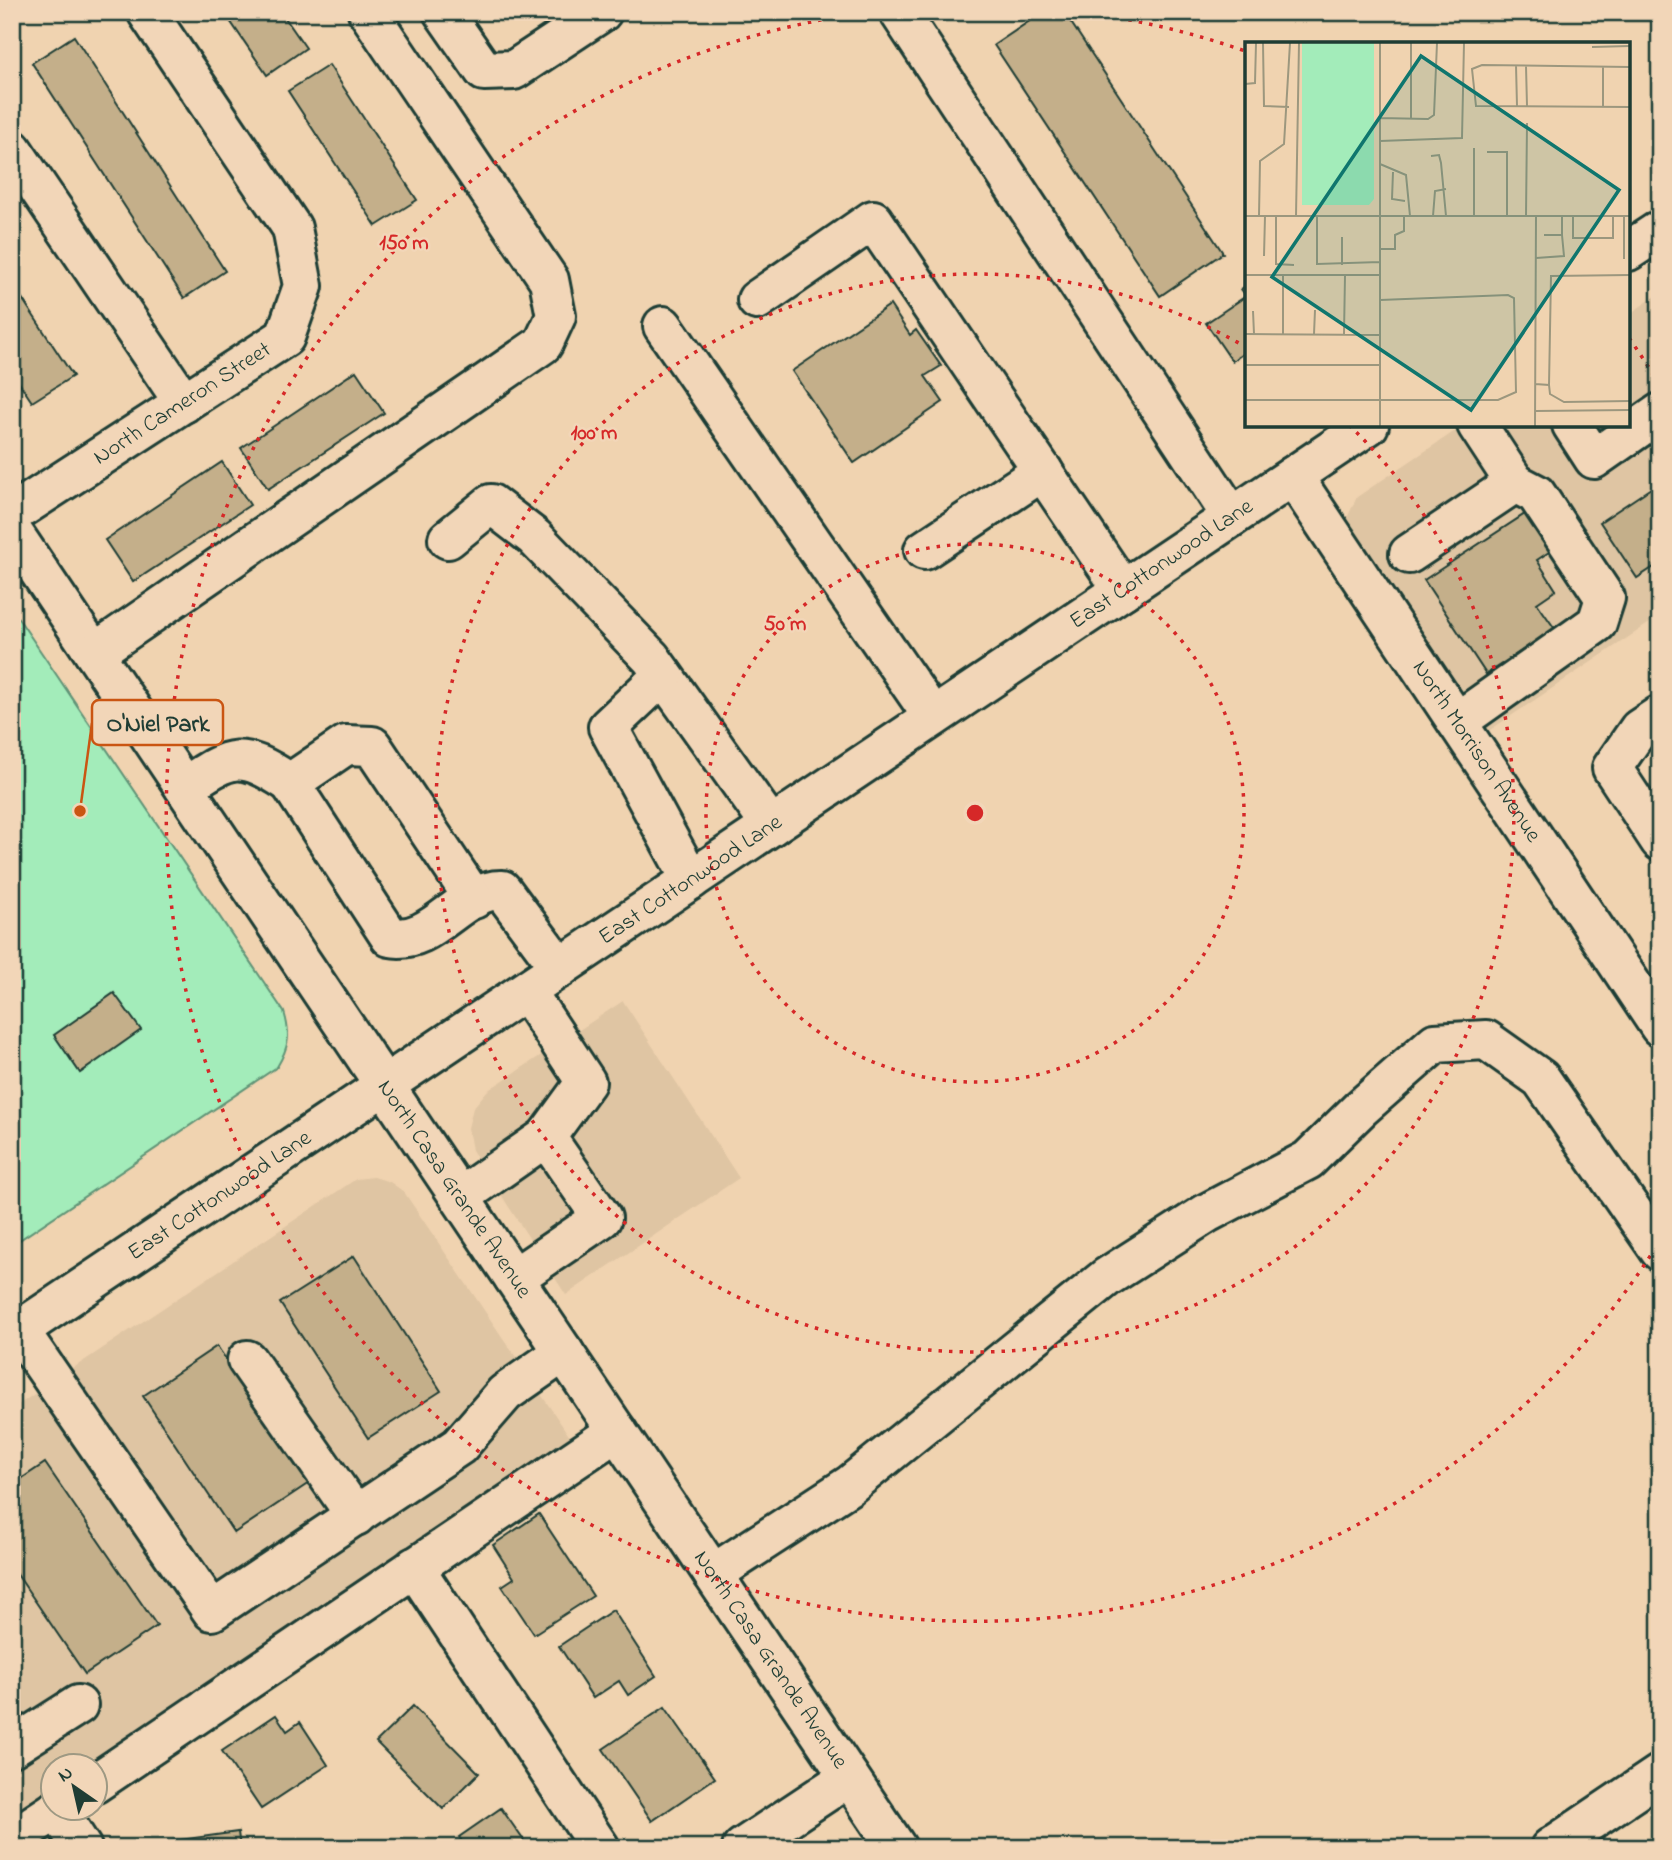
<svg xmlns="http://www.w3.org/2000/svg" width="1672" height="1860" font-family="'Indie Flower',sans-serif">
  <style>
    .built { fill: #dfc5a3 }
    .green { fill: #a3ecba; stroke: #619477; stroke-width: 2 }
    .building { fill: #c4af8a; stroke: #1f3d34; stroke-width: 2 }
    .lines { fill: none; stroke-linecap: round; stroke-linejoin: round }
    .minor-casing { stroke: #1f3d34; stroke-width: 44 }
    .major-casing { stroke: #1f3d34; stroke-width: 44 }
    .minor { stroke: #f2d6b8; stroke-width: 38 }
    .major { stroke: #f2d6b8; stroke-width: 38 }
    .ring { fill: none; stroke: #d62828; stroke-width: 3.5; stroke-dasharray: 3.5 7 }
    .labels { text-anchor: middle; dominant-baseline: central; stroke-width: 5; stroke-linejoin: round; paint-order: stroke }
    .street-label { font-size: 23px; fill: #1f3d34; stroke: #f2d6b8 }
    .inset-road { fill: none; stroke: #9c977e; stroke-width: 2 }
    .view { fill: #0f766e; fill-opacity: 0.15; stroke: #0f766e; stroke-width: 3.5 }
    .inset-edge { fill: none; stroke: #1f3d34; stroke-width: 3.5 }
    .centre { fill: #d62828; stroke: #f2d6b8; stroke-width: 3.5 }
    .ring-label { font-size: 21px; text-anchor: middle; font-weight: bold; fill: #d62828; stroke: #f2d6b8; stroke-width: 5; stroke-linejoin: round; paint-order: stroke }
    .leader { fill: none; stroke: #ca5512; stroke-width: 2.5 }
    .callout-dot { fill: #ca5512; stroke: #f2d6b8; stroke-width: 2.5 }
    .callout { fill: #f2d6b8; stroke: #ca5512; stroke-width: 2.5 }
    .callout-label { font-size: 24px; text-anchor: middle; font-weight: bold; fill: #1f3d34 }
  </style>
  <rect width="100%" height="100%" fill="#f0d3b0"/>
  <filter id="ink" filterUnits="userSpaceOnUse"><feTurbulence type="fractalNoise" baseFrequency=".0143" numOctaves="2"/><feDisplacementMap in="SourceGraphic" scale="14" xChannelSelector="R" yChannelSelector="G"/><feConvolveMatrix kernelMatrix="1 2 1 2 8 2 1 2 1" color-interpolation-filters="sRGB"/></filter>
  <g filter="url(#ink)">
    <path class="built" d="M1660 293V616L1481 736 1349 539 1347 518 1357 497 1464 425H1628V315Z
      M623 1001 739 1178 566 1295 472 1150 468 1128 473 1108 487 1091Z
      M374 1177 390 1182 404 1192 572 1440 88 1765 52 1766V1789L12 1816V1409L356 1179Z"/>
    <path class="green" d="M12 609 284 1012C291 1035 289 1047 277 1067L12 1245Z"/>
    <path class="building" d="M224 12H281L306 48 267 75Z
      M1043 12H1064L1223 253 1160 296 994 45Z
      M74 36 225 271 184 298 32 63Z
      M329 65 417 200 376 226 288 91Z
      M12 283 73 376 32 402 12 372Z
      M1247 285V351L1232 361 1206 323 1246 296 1241 289Z
      M890 305 910 335 916 330 941 366 925 376 943 402 854 463 792 371Z
      M356 371 384 413 268 489 241 448Z
      M222 462 250 505 133 582 105 540Z
      M1660 482V563L1637 578 1600 522Z
      M1534 508 1558 546 1537 560 1556 590 1537 603 1555 629 1486 674 1424 580Z
      M114 993 141 1030 80 1073 54 1035Z
      M354 1256 441 1391 368 1438 280 1303Z
      M217 1346 309 1483 234 1533 143 1396Z
      M45 1463 157 1626 85 1674 12 1567V1485Z
      M539 1514 593 1596 534 1634 502 1586 514 1578 493 1545Z
      M613 1610 656 1676 628 1695 619 1681 593 1698 559 1646Z
      M413 1706 479 1773 443 1809 376 1742Z
      M665 1707 715 1778 652 1821 603 1749Z
      M276 1715 287 1731 300 1722 328 1765 261 1809 222 1751Z
      M501 1808 529 1848H467L459 1837Z
      M238 1832 240 1848H173L172 1841Z"/>
    <g class="lines">
      <defs>
        <g id="minor">
          <path d="M443 12 484 71 514 70 602 12"/>
          <path d="M899 12 1232 517"/>
          <path d="M12 149 184 403"/>
          <path d="M757 300 873 220 1123 590"/>
          <path d="M663 326 933 717"/>
          <path d="M1572 425 1594 459 1660 413"/>
          <path id="s1" d="M1293 476 1660 1027"/>
          <path id="s2" d="M12 514 285 337 303 286 292 228 147 12"/>
          <path id="s3" d="M12 531 897 1848"/>
          <path d="M448 539 491 504 534 537 651 658 771 826"/>
          <path d="M924 550 1043 471"/>
          <path d="M1409 554 1515 483 1477 425"/>
          <path d="M94 653 543 344 556 316 549 280 368 12"/>
          <path d="M663 675 608 727 691 880"/>
          <path d="M1660 715 1639 729 1612 768 1660 841"/>
          <path d="M1457 722 1597 623 1605 598 1536 494 1515 483"/>
          <path d="M290 783 390 937C433 946 460 889 502 890L560 968"/>
          <path d="M184 787C231 756 239 749 290 783L346 745 372 746 474 899"/>
          <path d="M460 1197 546 1137"/>
          <path d="M514 1278 602 1218 546 1137 586 1082 526 991"/>
          <path d="M19 1330 212 1611 459 1446 505 1393 564 1352"/>
          <path d="M247 1360 356 1516"/>
          <path d="M414 1567 600 1848"/>
          <path d="M713 1574 850 1485 1107 1277 1207 1213 1308 1160 1361 1108 1435 1043 1486 1040 1541 1079 1660 1251"/>
          <path d="M12 1747 78 1705"/>
          <path d="M94 1784 617 1431"/>
          <path d="M57 1809 82 1848"/>
          <path d="M12 1839 59 1808"/>
          <path d="M742 1848 849 1777"/>
          <path d="M1550 1848 1660 1774"/>
        </g>
        <g id="major">
          <path d="M1628 251 1660 230"/>
          <path id="s4" d="M12 1335 1369 425"/>
        </g>
      </defs>
      <use href="#minor" class="minor-casing"/>
      <use href="#major" class="major-casing"/>
      <use href="#minor" class="minor"/>
      <use href="#major" class="major"/>
    </g>
  </g>
  <g class="ring">
    <circle cx="975" cy="813" r="269"/>
    <path d="M1349 425A539 539 0 1 1 1244 346"/>
    <path d="M1656 1247A808 808 0 1 1 863 13M1087 13A808 808 0 0 1 1245 51M1629 338A808 808 0 0 1 1656 379"/>
  </g>
  <g class="labels">
    <g class="street-label">
      <text stroke="none"><textPath href="#s2" startOffset="203">North Cameron Street</textPath></text>
      <text stroke="none"><textPath href="#s4" startOffset="1384">East Cottonwood Lane</textPath></text>
      <text stroke="none"><textPath href="#s1" startOffset="331">North Morrison Avenue</textPath></text>
      <text stroke="none"><textPath href="#s4" startOffset="817">East Cottonwood Lane</textPath></text>
      <text stroke="none"><textPath href="#s3" startOffset="793">North Casa Grande Avenue</textPath></text>
      <text stroke="none"><textPath href="#s4" startOffset="250">East Cottonwood Lane</textPath></text>
      <text stroke="none"><textPath href="#s3" startOffset="1360">North Casa Grande Avenue</textPath></text>
    </g>
  </g>
  <g transform="translate(1245 42)">
    <rect width="385" height="385" fill="#f0d3b0"/>
    <path d="M57 1H129V157L124 163H57Z" fill="#a3ecba"/>
    <path class="inset-road" d="M18 1 19 64 44 65M166 1V77M347 5 385 4M271 23 272 64M281 24 282 64M358 24V65M385 25 237 23 227 27 231 64 385 65M0 42 10 41 11 1M135 76 183 77 189 73 192 1M135 99 217 96 219 1M229 106V174M242 110H262V174M186 114 194 113 196 121 201 174M135 122 161 133 165 174M148 130 147 157 160 159M0 174H385M14 174 15 119 39 102 45 1M31 174V222L49 223M51 174 54 1M72 174V222L135 220M188 174 190 149 201 147M281 174 282 81M328 174V196H368V174M299 193H317V174M97 195V223M135 207H150V193L159 189V174M19 214 20 174M291 216 319 214 317 193M379 217V174M0 233H135M8 269 9 292M0 292 135 293M38 292V233M69 292 70 268M99 292 100 233M0 323H135M290 342 304 343 305 352 319 360 385 359M304 343 306 234 385 233M0 358H253L271 350 269 256 263 253 135 258M290 369 385 368M135 384V1M290 384 291 174"/>
    <path class="view" d="M176 14 374 148 226 368 27 235Z"/>
    <rect width="385" height="385" class="inset-edge"/>
  </g>
  <circle cx="975" cy="813" r="10" class="centre"/>
  <g class="ring-label">
    <text x="404" y="249">150 m</text>
    <text x="594" y="439">100 m</text>
    <text x="785" y="630">50 m</text>
  </g>
  <path class="leader" d="M80 811L92 723"/>
  <circle class="callout-dot" cx="80" cy="811" r="7"/>
  <rect class="callout" x="92" y="700" width="131" height="45" rx="7"/>
  <g class="callout-label">
    <text x="158" y="731">O'Niel Park</text>
  </g>
  <rect width="1672" height="1860" fill="none" stroke="#f2d6b8" stroke-width="42"/>
  <rect x="21" y="21" width="1630" height="1818" fill="none" stroke="#1f3d34" stroke-width="2.5" filter="url(#ink)"/>
  <g transform="translate(74 1787) rotate(326)"><circle r="33" fill="#f2d6b8" stroke="#9e9983" stroke-width="2"/>
  <path d="M0-5L12 26L0 18L-12 26Z" fill="#1f3d34"/>
  <text y="-10" font-size="19" font-weight="bold" text-anchor="middle" fill="#1f3d34">N</text>
  </g>
</svg>
